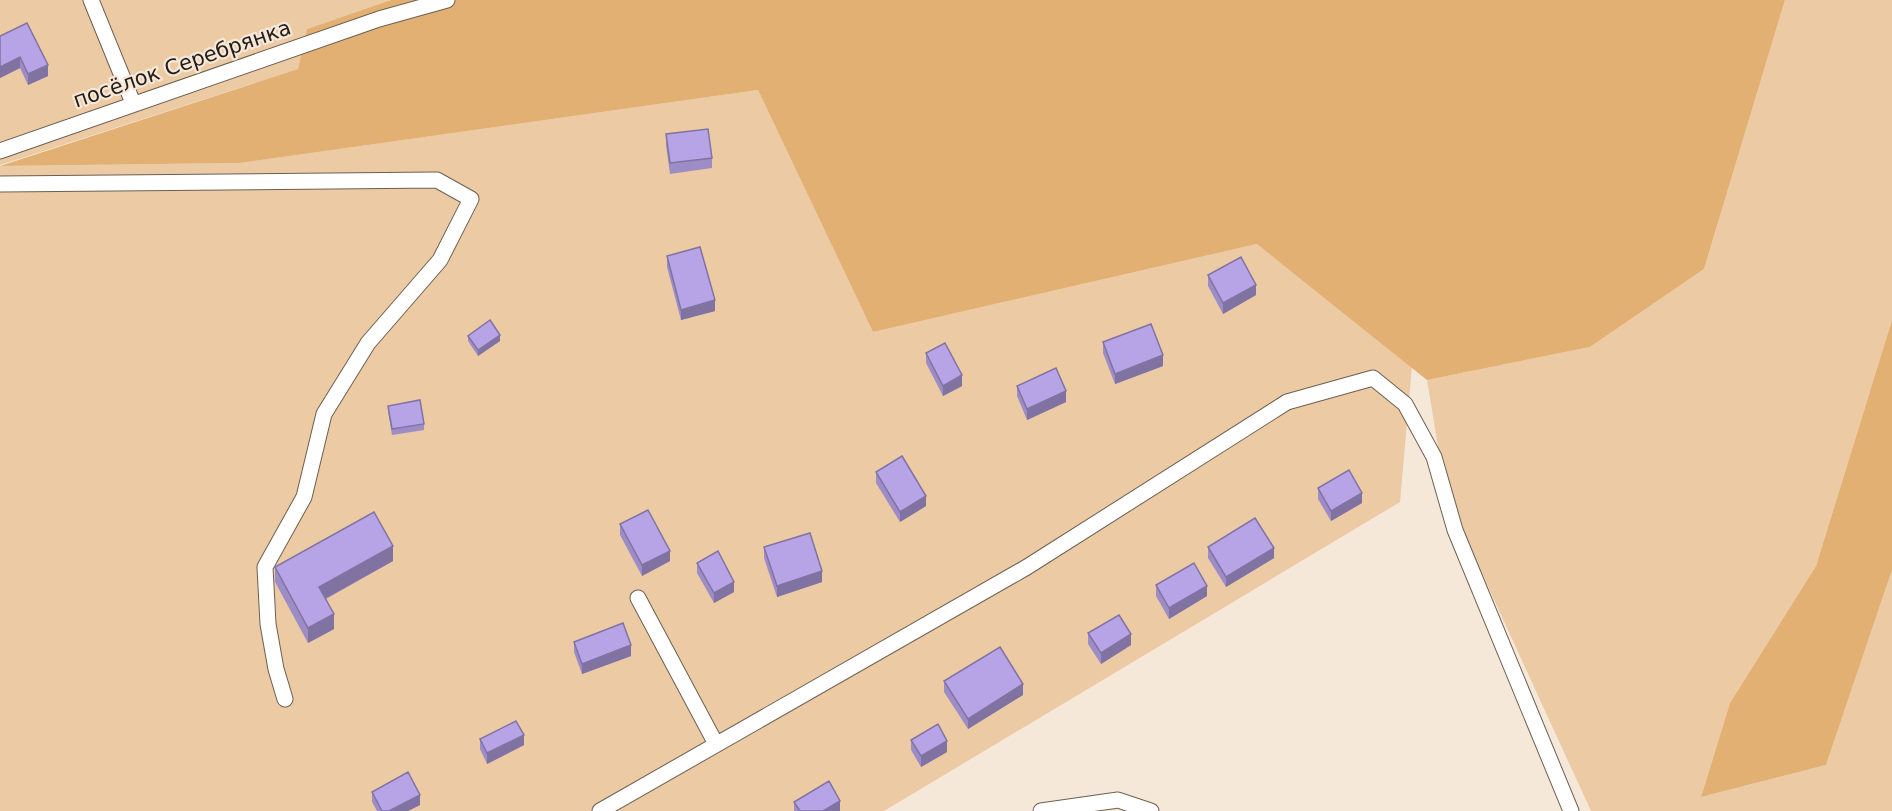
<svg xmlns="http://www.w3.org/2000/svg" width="1892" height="811" font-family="'DejaVu Sans',sans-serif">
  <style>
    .green { fill: #ebcaa4 }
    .forest { fill: #e3b074 }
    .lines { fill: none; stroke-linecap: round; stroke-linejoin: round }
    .service-casing { stroke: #6c6052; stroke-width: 17 }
    .service { stroke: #fff; stroke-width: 15 }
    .wall { fill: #9d8dc7 }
    .shaded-wall { fill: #8073a2 }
    .building { fill: #b7a4e7; stroke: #8073a2; stroke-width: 1.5 }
    .labels { text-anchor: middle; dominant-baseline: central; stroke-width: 4.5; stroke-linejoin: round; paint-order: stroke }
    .street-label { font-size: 21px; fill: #221d17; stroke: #f6e8d8 }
  </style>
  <rect width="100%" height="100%" fill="#f6e8d8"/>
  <path class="green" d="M0 0H391L307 29 298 69 0 165Z
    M1785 0H1892V320L1816 566 1730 703 1701 797 1826 765 1892 570V811H1591L1446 495 1427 380 1590 347 1704 269Z
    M758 90 873 332 1257 244 1412 366 1400 502 884 811H0V166L240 163Z"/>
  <path class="forest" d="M391 0H1785L1704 269 1590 347 1427 380 1257 244 873 332 758 90 240 163 0 166 298 69 307 29Z
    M1892 320V570L1826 765 1701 797 1730 703 1816 566Z"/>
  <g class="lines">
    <defs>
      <path id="service" d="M91 0 133 103
        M0 151 379 19 447 0
        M0 184 437 180 471 199 440 260 368 343 324 414 304 497 265 567 268 624 276 669 285 699
        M638 598 716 744
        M600 811 1027 567 1287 402 1373 378 1405 404 1434 457 1455 530 1571 811
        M1041 811 1118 800 1151 811"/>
    </defs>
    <use href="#service" class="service-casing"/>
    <use href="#service" class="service"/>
  </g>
  <path class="wall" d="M0 36 48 76 28 85 20 68 0 78Z
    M666 134 712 158V168L670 174 666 145Z
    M667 256 715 311 681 320 667 267Z
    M1208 275 1256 295 1223 314 1208 286Z
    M468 336 500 341 478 356 468 341Z
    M1103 342 1163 366 1115 384 1103 353Z
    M926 353 962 386 943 396 926 363Z
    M1017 386 1066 402 1027 420 1017 396Z
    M388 406 424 424V430L392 435 388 411Z
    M876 472 926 506 900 522 876 483Z
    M1318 488 1362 503 1331 521 1318 499Z
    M620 524 670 561 642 576 620 535Z
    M764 547 822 582 777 597 764 558Z
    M1208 547 1274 558 1226 587 1208 558Z
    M393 561 326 599 334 629 308 643 275 582V567Z
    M697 563 734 592 714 603 697 573Z
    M1156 585 1207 596 1169 619 1156 596Z
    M1088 633 1131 645 1101 664 1088 644Z
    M574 642 631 656 582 674 574 652Z
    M944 681 1023 695 968 729 944 692Z
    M480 739 524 745 487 764 480 749Z
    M911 740 947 752 921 767 911 750Z
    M372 792 420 805 408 811H377L372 802Z
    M794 802 840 811H794Z"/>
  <path class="shaded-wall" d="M20 57V68L0 78V67Z
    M48 65V76L28 85V74Z
    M1256 285V295L1223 314V303Z
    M715 300V311L681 320V310Z
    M500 335V341L478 356V350Z
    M1163 355V366L1115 384V374Z
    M962 375V386L943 396V386Z
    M1066 391V402L1027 420V409Z
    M1362 493V503L1331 521V511Z
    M926 496V506L900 522V512Z
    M393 546V561L319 602V587Z
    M1274 548V558L1226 587V577Z
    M670 551V561L642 576V565Z
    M822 571V582L777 597V586Z
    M734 582V592L714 603V593Z
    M1207 586V596L1169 619V608Z
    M334 614V629L308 643V628Z
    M1131 634V645L1101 664V653Z
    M631 645V656L582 674V664Z
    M1023 684V695L968 729V719Z
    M524 735V745L487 764V753Z
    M947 741V752L921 767V756Z
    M420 795V805L408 811H389Z
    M840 801V811H823Z"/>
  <path class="building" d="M27 23 48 65 28 74 20 57 0 67V36Z
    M708 129 712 158 670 163 666 134Z
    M700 247 715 300 681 310 667 256Z
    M1241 257 1256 285 1223 303 1208 275Z
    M490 320 500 335 478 350 468 336Z
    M1151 324 1163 355 1115 374 1103 342Z
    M945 343 962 375 943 386 926 353Z
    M1056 368 1066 391 1027 409 1017 386Z
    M420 400 424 424 392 429 388 406Z
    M902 456 926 496 900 512 876 472Z
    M1349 470 1362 493 1331 511 1318 488Z
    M648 510 670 551 642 565 620 524Z
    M374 512 393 546 319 587 334 614 308 628 275 567Z
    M1255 518 1274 548 1226 577 1208 547Z
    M810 533 822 571 777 586 764 547Z
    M718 551 734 582 714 593 697 563Z
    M1194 563 1207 586 1169 608 1156 585Z
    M1119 615 1131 634 1101 653 1088 633Z
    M623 623 631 645 582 664 574 642Z
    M1000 647 1023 684 968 719 944 681Z
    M516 721 524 735 487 753 480 739Z
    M938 724 947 741 921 756 911 740Z
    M408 772 420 795 389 811H382L372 792Z
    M829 781 840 801 823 811H800L794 802Z"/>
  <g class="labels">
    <g class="street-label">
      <text transform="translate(182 64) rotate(-19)">посёлок Серебрянка</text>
    </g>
  </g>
</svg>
